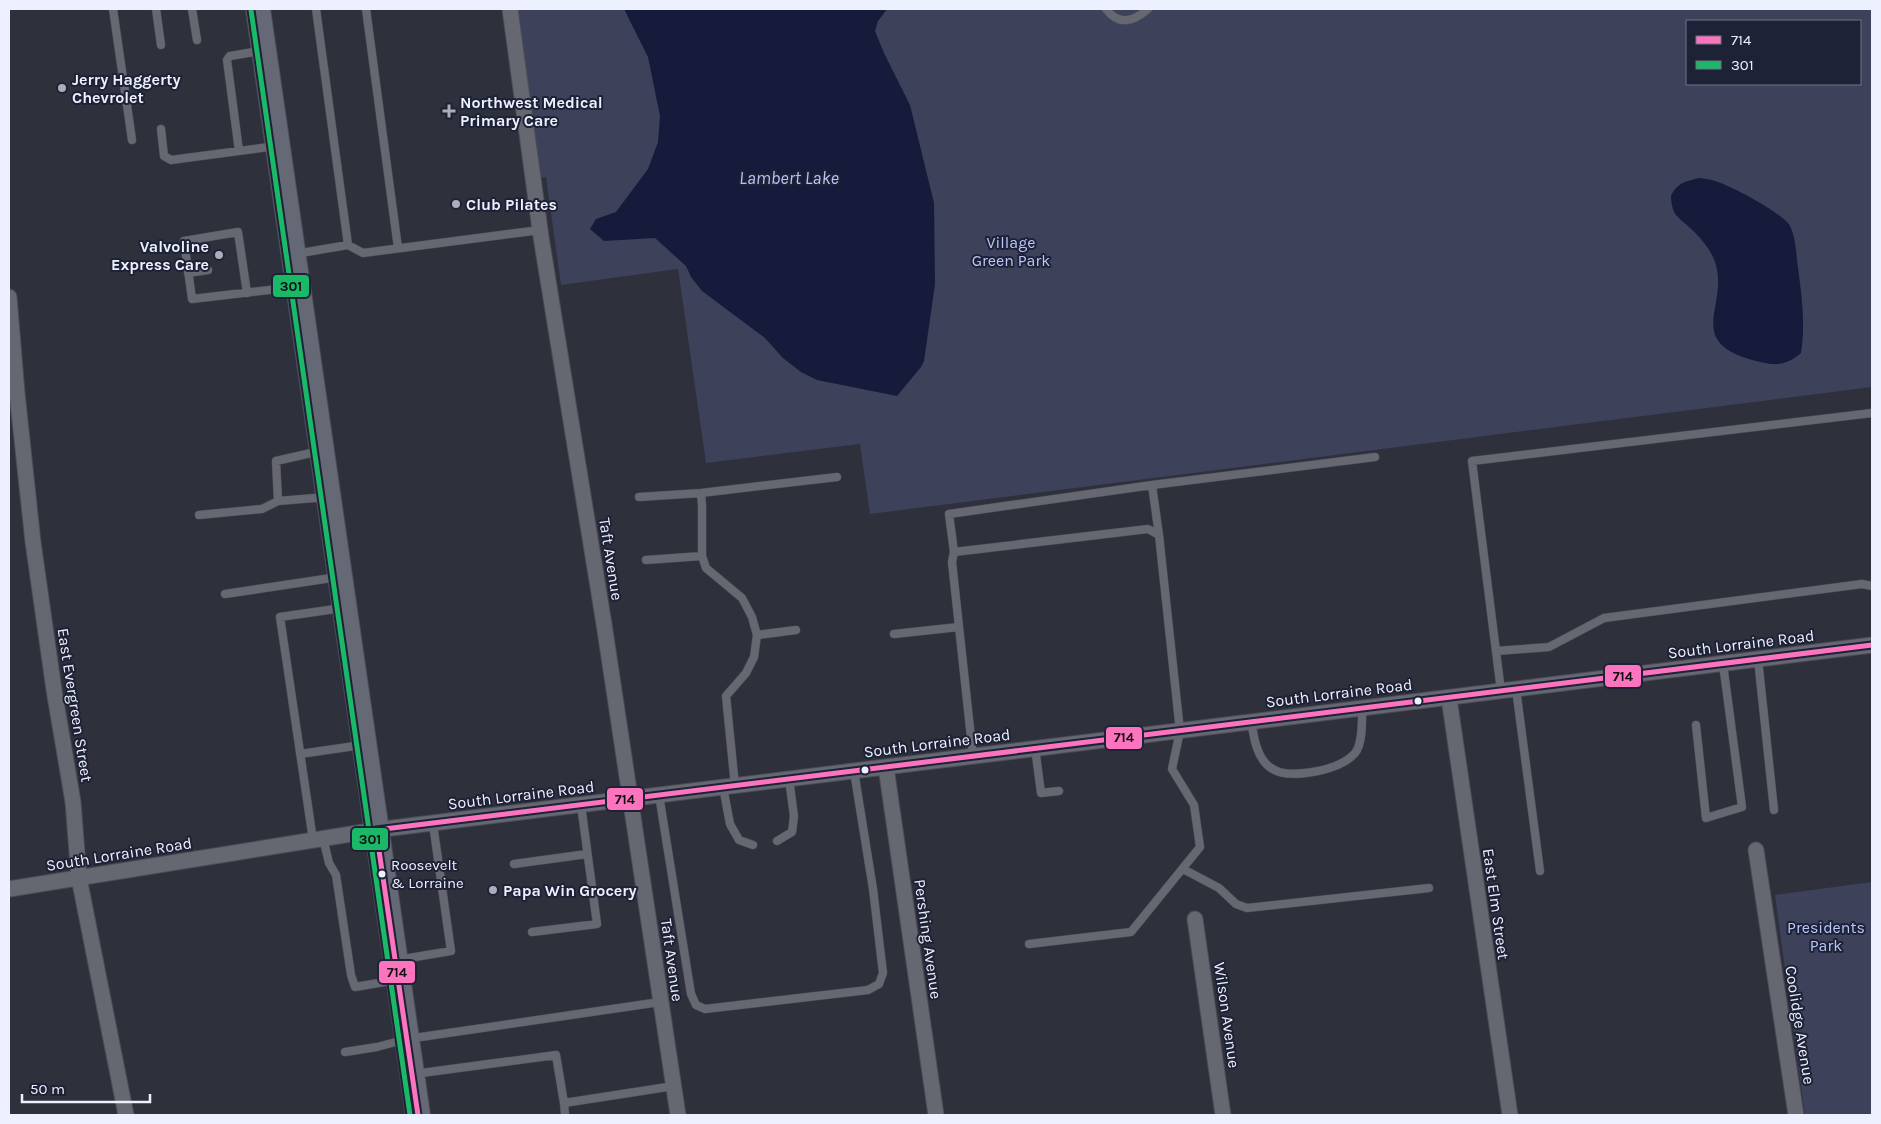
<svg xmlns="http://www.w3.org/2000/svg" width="1881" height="1124" font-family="Karla,sans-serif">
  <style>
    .green { fill: #3d415a; fill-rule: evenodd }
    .water { fill: #161a3b }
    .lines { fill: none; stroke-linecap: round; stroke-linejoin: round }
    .lane-casing { stroke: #4b4c56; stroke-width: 9 }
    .street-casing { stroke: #4b4c56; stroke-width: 17 }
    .primary-casing { stroke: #4b4c56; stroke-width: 26 }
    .lane { stroke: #656771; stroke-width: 8 }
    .street { stroke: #656771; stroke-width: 15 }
    .primary { stroke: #656875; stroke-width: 24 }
    .bus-1-casing { stroke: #1e2236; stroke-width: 9 }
    .bus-2-casing { stroke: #1e2236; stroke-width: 9 }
    .bus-1 { stroke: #fc73be; stroke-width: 5 }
    .bus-2 { stroke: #1ab867; stroke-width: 5 }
    .poi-dot { fill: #aaadba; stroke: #1e2236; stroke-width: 2 }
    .bus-dot { fill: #edf0fe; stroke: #1e2236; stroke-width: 2 }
    .labels { text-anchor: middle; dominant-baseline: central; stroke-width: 4; stroke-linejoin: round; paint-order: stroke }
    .bus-label { font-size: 15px; fill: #edf0fe; stroke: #1e2236; text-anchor: start }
    .poi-label { font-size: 16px; font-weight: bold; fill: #edf0fe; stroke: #1e2236; text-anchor: start }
    .park-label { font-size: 16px; fill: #bbc6fd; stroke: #1e2236 }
    .street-label { font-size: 16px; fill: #edf0fe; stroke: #1e2236 }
    .water-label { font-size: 18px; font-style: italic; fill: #b8c3fa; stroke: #1e2236 }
    .line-badge { stroke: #1e2236; stroke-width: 2 }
    .pale-badge-label { font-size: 14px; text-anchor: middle; font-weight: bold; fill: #111 }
  </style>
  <rect width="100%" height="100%" fill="#2e303b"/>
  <path class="green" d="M511 9H1872V387L870 514 860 444 706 463 678 269 561 285 546 177 535 179ZM1687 21H1860V84H1687Z
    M1872 882V1115H1805L1775 895Z"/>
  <path class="water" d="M624 9H887L878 21 875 31 884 53 910 105 934 203 935 284 924 361 921 367 897 396 817 380 801 372 783 358 765 338 702 291 691 277 686 266 655 238 604 241 590 229 596 219 616 212 648 169 658 142 660 116 648 57Z
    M1700 178C1705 179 1710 179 1715 181 1730 185 1784 214 1790 226 1795 236 1796 250 1797 260 1801 291 1806 322 1801 353 1785 366 1776 366 1756 361 1679 341 1734 303 1713 257 1708 246 1698 235 1689 227 1685 223 1679 219 1675 214 1672 208 1671 202 1671 196 1677 183 1686 181 1700 178Z"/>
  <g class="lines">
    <defs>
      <path id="lane" d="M113 9 132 140
        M156 9 161 45
        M192 9 197 40
        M316 9 348 245
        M366 9 398 248
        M1106 9C1119 26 1133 22 1148 9
        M161 129 164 156 171 160 276 146
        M239 151 227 60 230 56 260 51
        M295 254 348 245 363 253 540 230
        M188 273 208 270
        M247 293 238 232 184 241 192 299 295 287
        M320 451 276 461 278 501 327 497
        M701 493 837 477
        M639 497 701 493 702 506V556
        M199 515 262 509 278 501
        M1159 535 1152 485 1375 457
        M954 552 949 514 1152 485
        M646 560 702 556 706 568 742 598 752 617 757 635 754 657 746 673 726 696 735 786
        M225 594 338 577
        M894 634 959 627
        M757 635 796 630
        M1496 651 1549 647 1604 618 1862 584 1872 586
        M1758 659 1774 810
        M1516 689 1540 871
        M1501 691 1472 461 1872 413
        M1251 722C1253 730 1254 740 1257 748 1267 778 1292 776 1318 771 1329 769 1347 763 1355 753 1363 744 1362 720 1362 708
        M1696 725 1706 818 1742 807 1723 664
        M1035 748 1041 793 1059 791
        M300 754 362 745
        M973 756 952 562 954 552 1148 529 1159 535 1180 731 1172 769 1194 805 1200 847 1131 932 1029 944
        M723 787 730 824 739 840 753 845
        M659 795 691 994 696 1005 705 1009 868 990 879 984 883 973 873 889 854 771
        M323 838 329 863 336 875 351 975 355 987 396 980
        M313 840 280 617 342 608
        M777 841 792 832 794 816 789 779
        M514 864 587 854
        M1183 869 1219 888 1236 904 1247 908 1429 888
        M532 932 597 924 581 805
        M397 960 451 951 433 824
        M345 1052 377 1047 407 1039 660 1002
        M414 1074 556 1055 564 1103
        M565 1115 564 1103 674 1086"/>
      <path id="street" d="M510 9 541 237 604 624 678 1115
        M9 297 17 393 33 542 54 690 73 802 79 878 126 1115
        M1449 698 1510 1115
        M886 767 936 1115
        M1756 850 1796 1115
        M9 889 376 830 1872 645
        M1195 919 1223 1115"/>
      <path id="primary" d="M258 9 418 1115"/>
    </defs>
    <use href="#lane" class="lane-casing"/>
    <use href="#street" class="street-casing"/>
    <use href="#primary" class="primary-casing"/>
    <use href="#lane" class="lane"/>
    <use href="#street" class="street"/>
    <use href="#primary" class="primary"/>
    <defs>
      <path id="bus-1" d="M376 830 1872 645
        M376 830 418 1115"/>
      <path id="bus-2" d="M251 10 410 1115"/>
    </defs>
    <use href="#bus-1" class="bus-1-casing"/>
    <use href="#bus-2" class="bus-2-casing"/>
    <use href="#bus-1" class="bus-1"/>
    <use href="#bus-2" class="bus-2"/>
  </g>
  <g class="poi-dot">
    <circle cx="62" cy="88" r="5"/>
    <path d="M446.5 103.5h5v5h5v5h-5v5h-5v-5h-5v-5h5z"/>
    <circle cx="456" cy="204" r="5"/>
    <circle cx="219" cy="255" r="5"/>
    <circle cx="493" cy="890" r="5"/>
  </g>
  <g class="bus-dot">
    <circle cx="1418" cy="701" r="4.5"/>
    <circle cx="865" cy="770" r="4.5"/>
    <circle cx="382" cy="874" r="4.5"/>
  </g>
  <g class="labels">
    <g class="bus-label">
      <text x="391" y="865">Roosevelt<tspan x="391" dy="18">&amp; Lorraine</tspan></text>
    </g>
    <g class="poi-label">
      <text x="72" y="79">Jerry Haggerty<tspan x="72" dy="18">Chevrolet</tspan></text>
      <text x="460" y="102">Northwest Medical<tspan x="460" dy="18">Primary Care</tspan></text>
      <text x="466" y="204">Club Pilates</text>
      <text x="209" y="246" text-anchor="end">Valvoline<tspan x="209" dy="18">Express Care</tspan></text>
      <text x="503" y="890">Papa Win Grocery</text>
    </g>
    <g class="park-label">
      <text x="1011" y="242">Village<tspan x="1011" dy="18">Green Park</tspan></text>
      <text x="1826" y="927">Presidents<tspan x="1826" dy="18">Park</tspan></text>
    </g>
    <g class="street-label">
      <text transform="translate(611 559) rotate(81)">Taft Avenue</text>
      <text transform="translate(1741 644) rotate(-7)">South Lorraine Road</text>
      <text transform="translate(1339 693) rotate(-7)">South Lorraine Road</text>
      <text transform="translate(75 705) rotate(81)">East Evergreen Street</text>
      <text transform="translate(937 743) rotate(-7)">South Lorraine Road</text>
      <text transform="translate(521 795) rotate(-7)">South Lorraine Road</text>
      <text transform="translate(119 854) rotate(-9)">South Lorraine Road</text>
      <text transform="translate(1496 904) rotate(82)">East Elm Street</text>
      <text transform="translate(928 939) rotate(82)">Pershing Avenue</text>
      <text transform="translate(672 960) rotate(82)">Taft Avenue</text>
      <text transform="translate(1227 1015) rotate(82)">Wilson Avenue</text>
      <text transform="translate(1800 1025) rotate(81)">Coolidge Avenue</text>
    </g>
    <g class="water-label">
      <text x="789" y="178">Lambert Lake</text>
    </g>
  </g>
  <g class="line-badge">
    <rect x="272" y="274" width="38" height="24" rx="5" fill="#1ab867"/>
    <rect x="1604" y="664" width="38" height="24" rx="5" fill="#fc73be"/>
    <rect x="1105" y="726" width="38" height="24" rx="5" fill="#fc73be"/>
    <rect x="606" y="787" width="38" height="24" rx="5" fill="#fc73be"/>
    <rect x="351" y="827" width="38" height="24" rx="5" fill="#1ab867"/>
    <rect x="378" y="960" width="38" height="24" rx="5" fill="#fc73be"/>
  </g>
  <g class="pale-badge-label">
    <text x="291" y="291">301</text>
    <text x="1623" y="681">714</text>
    <text x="1124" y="742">714</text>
    <text x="625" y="804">714</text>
    <text x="370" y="844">301</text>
    <text x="397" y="977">714</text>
  </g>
  <rect width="1881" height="1124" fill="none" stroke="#edf0fe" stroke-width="20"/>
  <rect x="1686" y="20" width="175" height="65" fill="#1e2236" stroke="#717486"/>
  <rect x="1696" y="36" width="25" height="8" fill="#fc73be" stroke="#717486"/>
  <text x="1731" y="45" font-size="15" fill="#edf0fe">714</text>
  <rect x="1696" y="61" width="25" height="8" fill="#1ab867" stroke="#717486"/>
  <text x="1731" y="70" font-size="15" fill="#edf0fe">301</text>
  <path d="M22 1094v8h128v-8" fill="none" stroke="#edf0fe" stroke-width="2.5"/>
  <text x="30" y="1094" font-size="15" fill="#edf0fe" stroke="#1e2236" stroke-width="4" paint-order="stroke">50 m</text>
</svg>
